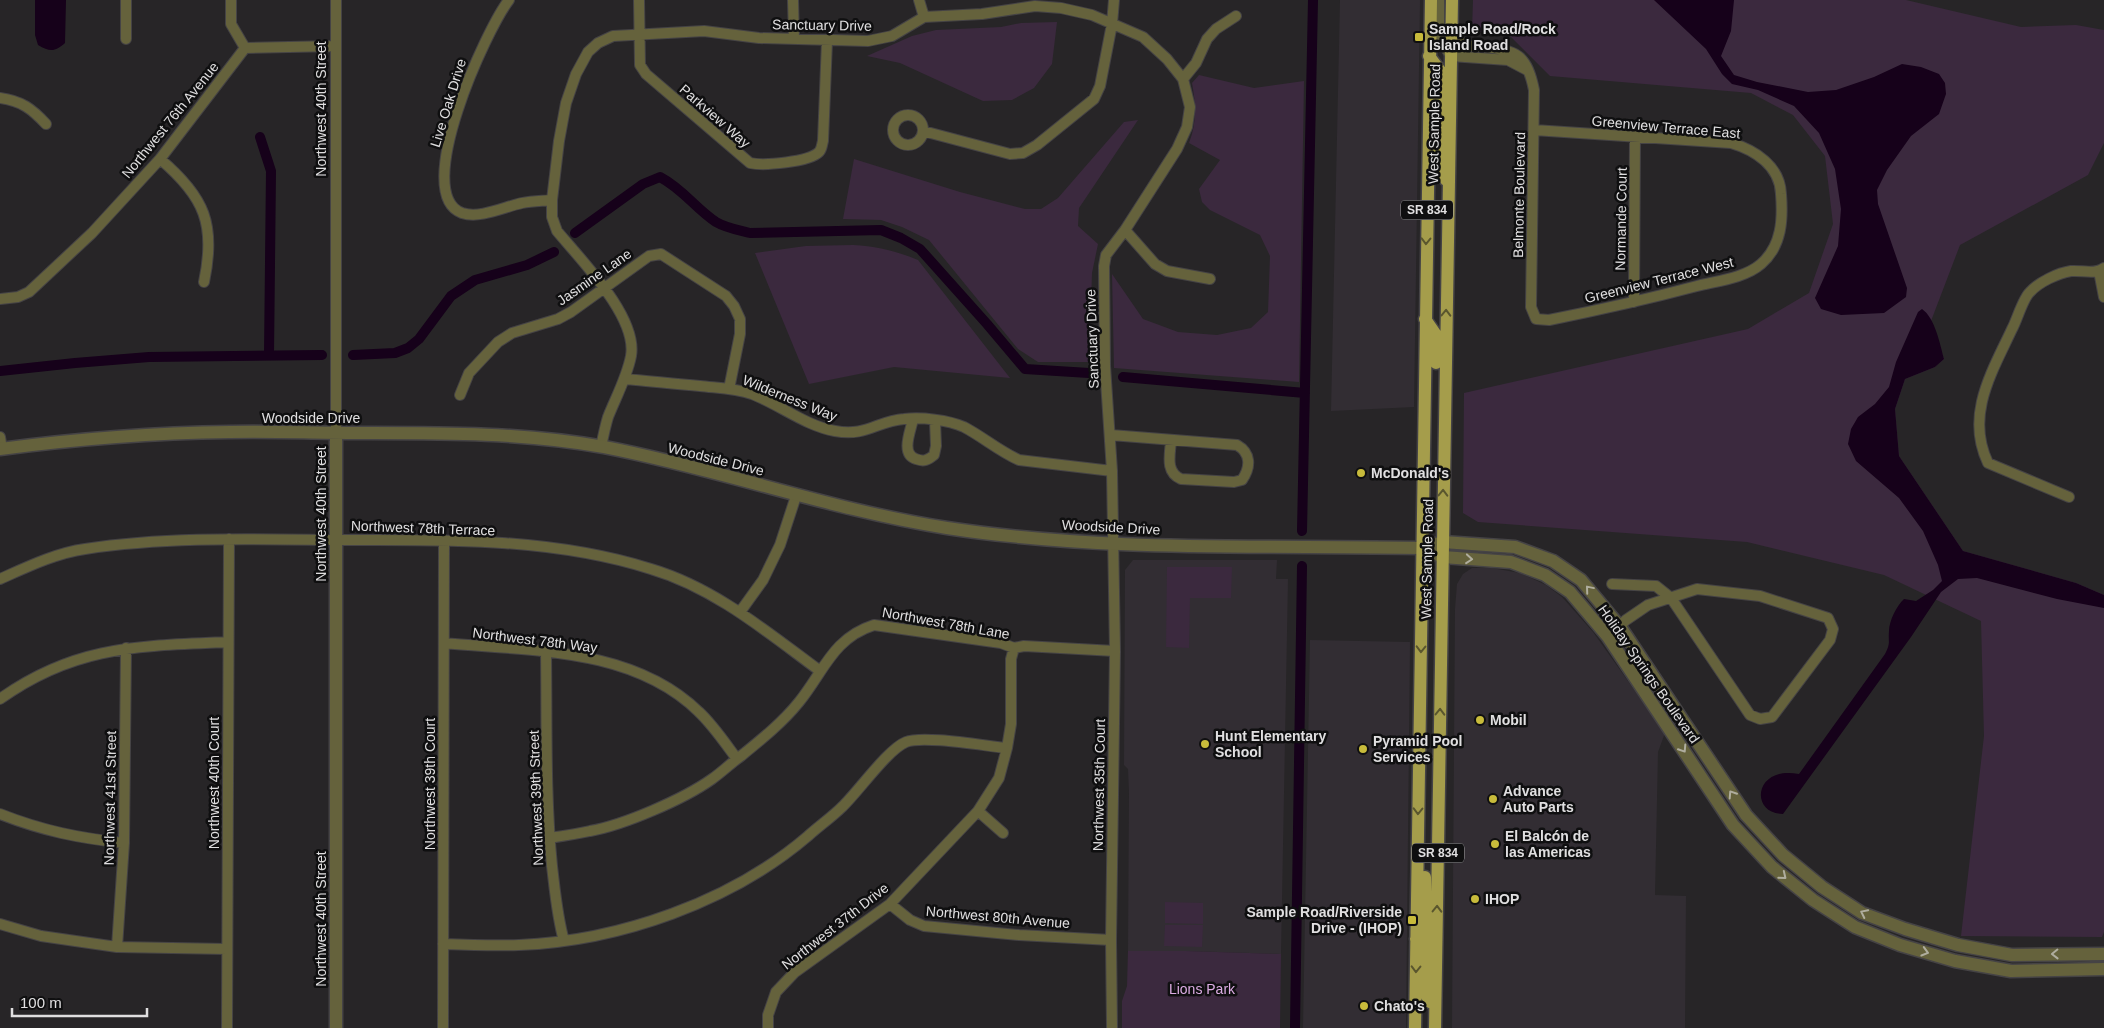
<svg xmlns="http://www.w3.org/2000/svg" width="2104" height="1028" font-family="Helvetica,sans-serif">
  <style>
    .built { fill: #322d33 }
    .green { fill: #3b293e }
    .water { fill: #16011a }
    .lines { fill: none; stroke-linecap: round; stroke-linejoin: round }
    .canal { stroke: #16011a; stroke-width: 10 }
    .minor-casing { stroke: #454345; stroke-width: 12 }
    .tertiary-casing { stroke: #454345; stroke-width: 15 }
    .primary-casing { stroke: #454345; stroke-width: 15 }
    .minor { stroke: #65623c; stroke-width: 10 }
    .tertiary { stroke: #65623c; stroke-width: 12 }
    .primary { stroke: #a59d4b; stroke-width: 12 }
    .oneway { stroke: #5a562e }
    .oneway2 { stroke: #afad9e }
    .poi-dot { fill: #c8bb3b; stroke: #0f0f10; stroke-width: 2 }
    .labels { text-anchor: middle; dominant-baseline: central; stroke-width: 5; stroke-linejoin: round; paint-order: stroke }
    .shield { fill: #0f0f10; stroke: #a1a1a2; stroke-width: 1 }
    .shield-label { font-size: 12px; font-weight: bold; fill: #e0dfe0 }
    .street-label { font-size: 14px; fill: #e0dfe0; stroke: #0f0f10 }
    .poi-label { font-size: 14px; font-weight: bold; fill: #e0dfe0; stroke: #0f0f10; text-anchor: start }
    .park-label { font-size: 14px; fill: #dcace3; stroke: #0f0f10 }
  </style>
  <rect width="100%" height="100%" fill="#272527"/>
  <path class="built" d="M1340 0H1420L1414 407 1331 411Z
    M1133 560H1277L1276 579H1288L1281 954 1186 951H1128L1129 792 1128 769 1124 765 1125 570Z
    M1472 568H1492L1520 573 1546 585 1562 597 1593 632 1665 733 1658 752 1655 895 1686 896 1685 1028H1452L1455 609 1457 584 1463 574Z
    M1310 640 1410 642 1406 1028H1303Z"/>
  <path class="green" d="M1473 0H1906L2021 27 2076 25 2104 30V143L2088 175 1960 245 1931 321 1944 359 1935 367 1905 379 1895 409 1899 456 1963 551 2076 583 2104 595V932L2102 937 1961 936 1984 736 1981 621 1884 575 1747 542 1478 522 1463 513 1464 393 1748 329 1809 293 1833 224 1825 156 1793 115 1751 93 1550 76 1510 36 1472 31Z
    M1057 22 1052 64 1034 88 1012 100 983 101 900 63 867 56 912 36 936 30 1001 27 1021 23Z
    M1199 75 1254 88 1304 81 1299 382 1114 368 1112 274 1143 319 1178 332 1217 335 1251 328 1268 312 1270 256 1260 235 1210 210 1202 202 1199 189 1220 160 1189 143C1197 123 1196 104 1192 83Z
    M1138 120 1079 208 1078 226 1098 244 1092 273 1089 362H1038L1018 349 929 240 902 227 881 220 843 219 854 159 960 192 1025 209H1041L1058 198 1124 122Z
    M853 245C877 246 896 251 918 260L1010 378 894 367 809 384 755 253 806 246Z
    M1167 567H1232L1231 598H1190L1189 648 1166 647Z
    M1165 902 1203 903V924L1165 923Z
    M1165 925H1203L1202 947 1164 946Z
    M1128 951H1186L1281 954 1280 1028H1122V1001L1127 986Z"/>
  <path class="water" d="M35 0H66L65 43C55 52 50 52 38 45L35 35Z
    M1654 0H1734L1731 31 1721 56 1734 75 1757 82 1808 92 1836 90 1874 77 1902 64 1921 67 1939 74 1945 83 1946 94 1939 114 1911 136 1887 170 1877 190 1878 204 1907 288 1906 297 1884 313 1841 315 1821 309 1815 298 1838 246 1841 209 1835 169 1819 133 1794 106 1758 90 1732 84 1722 74 1706 49Z
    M1922 309C1935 318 1940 344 1944 359L1935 367 1905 379 1895 409 1899 456 1963 551 2076 583 2104 595V608L2057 599 1977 578 1958 579 1941 592 1911 637 1783 814C1749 814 1754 765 1799 774L1885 654C1891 642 1888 643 1889 631 1889 621 1897 605 1904 599L1916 601 1933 590 1942 581 1938 565 1923 531 1899 498 1856 461 1848 444 1851 429 1858 417 1875 404 1889 387 1896 362 1918 312Z"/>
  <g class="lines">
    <path class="canal" d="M260 137 271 171 269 355
      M575 233 643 184 660 177C683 189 696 209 716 222 726 228 738 230 750 233L881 230 901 238 920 249 987 324 1025 369 1089 373
      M353 355 395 353 408 348 419 339 451 296 475 280 527 265 554 252
      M0 371 75 363 149 357 322 355
      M1123 377 1305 393
      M1302 531 1313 0
      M1295 1028 1302 566"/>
    <defs>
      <path id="minor" d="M126 0V39
        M231 0V24L245 48
        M336 0V433
        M509 0C487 28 410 194 462 213 480 219 504 207 522 203 532 201 542 201 552 200
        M639 0 640 65 646 74 750 163C764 166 809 162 819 152 822 149 822 144 823 141L827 41
        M793 0 794 38
        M919 0 924 17
        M1439 0V38L1451 56 1508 60 1527 70
        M1451 34C1455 37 1459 42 1464 44 1469 47 1477 46 1483 47 1517 50 1527 55 1534 90L1531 307 1536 319 1549 320C1599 310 1648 299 1697 286 1717 281 1745 278 1761 264 1782 246 1783 219 1781 194 1780 166 1755 150 1731 143L1534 130
        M245 48 336 46
        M1183 79 1196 63 1207 39 1216 29 1236 16
        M0 98C22 101 32 109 46 124
        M893 130a15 15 0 1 1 30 0a15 15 0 1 1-30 0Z
        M923 131 1010 154 1023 153 1037 145 1094 99 1100 86 1112 24 1114 0
        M160 159C205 197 216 225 204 282
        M1125 230 1155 264 1167 271 1210 279
        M2099 271 2104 297
        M0 299 18 297 29 292 92 233 160 159 245 48
        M1634 302 1635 136
        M624 379C649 381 674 384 700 386 717 388 735 388 752 394 780 405 806 426 835 431 866 437 877 421 904 419 922 417 948 420 964 427 983 437 999 451 1019 460L1112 471
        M460 395 469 373 498 342 512 333 558 319 571 312 649 256 661 254 726 296 734 306 740 319V334L729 389
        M913 419C911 430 900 454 916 459 924 462 928 460 934 455L936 446 935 421
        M1111 435 1237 445C1251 453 1251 467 1242 480L1234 482 1181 479C1165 472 1170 455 1171 440
        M0 437 2 449
        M601 447C603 437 605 427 608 417 616 397 627 377 631 356 638 317 580 259 557 231L552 217V200L559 141 566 103 576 74 588 52 598 43 613 36 704 31 759 38 868 41 892 36 924 17 982 14 1035 6 1061 8 1092 15 1143 37 1167 59 1183 79 1190 107 1187 127 1177 149 1125 230 1106 255 1104 266 1105 366 1112 471 1115 651 1111 940 1112 1028
        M2069 497 1988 463C1965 415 1992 372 2012 329 2017 320 2023 298 2030 292 2039 282 2058 273 2071 271 2082 270 2095 275 2104 268
        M0 579C27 567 56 553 85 549 164 537 246 539 326 540 434 540 547 536 651 569 715 588 767 632 820 671
        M740 612 763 580 780 545 796 496
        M1608 637 1626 620 1648 605 1697 589 1760 596 1828 618 1833 629 1830 640 1772 717 1760 719 1750 715 1671 598 1656 586 1612 584
        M444 643C529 651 633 647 699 712 713 725 725 743 737 759
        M546 652C547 723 545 795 552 866 555 891 557 916 564 941
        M0 699C75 645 140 646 228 642
        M978 811 1003 833
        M0 814C43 831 79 838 124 843
        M549 838C563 836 577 834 590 831 624 825 684 799 712 779 722 772 731 763 741 756 762 739 783 722 799 702 824 671 833 638 874 625L1001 643 1014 648 1024 646 1115 651
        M890 904 910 920 924 926 1019 935 1111 940
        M0 924 41 936 117 947 227 949
        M443 944C468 945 494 946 519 945 619 941 731 902 808 836 819 826 832 817 842 807 858 792 888 749 906 742 923 735 985 746 1007 748
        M117 947 124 843 126 648
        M227 1028 229 539
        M443 1028 444 540
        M768 1028V1015L776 992 794 973 890 904 978 811 999 778 1007 748 1011 724V659L1014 648"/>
      <path id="tertiary" d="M0 449C76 439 153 433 230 432 271 431 312 433 352 433 436 433 521 432 604 447 720 469 831 510 947 528 1104 552 1264 545 1422 548L1443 542 1515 547 1553 561 1581 580 1621 628 1746 815 1783 855 1822 887 1862 913 1905 929 1958 945 2012 955 2104 954
        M1422 548 1443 557 1511 562 1545 575 1570 592 1608 637 1733 825 1772 867 1813 900 1855 927 1900 945 1955 961 2011 971 2104 969
        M336 1028V433"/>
      <path id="primary" d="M1429 56 1441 72 1438 161 1446 180
        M1425 319 1436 335V363
        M1425 877 1426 932 1436 946
        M1416 939 1427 953V996L1430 1002
        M1415 1028 1431 0
        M1435 1028 1452 0"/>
    </defs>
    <use href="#minor" class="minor-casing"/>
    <use href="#tertiary" class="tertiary-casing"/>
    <use href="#primary" class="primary-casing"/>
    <use href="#minor" class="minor"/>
    <use href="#tertiary" class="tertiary"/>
    <use href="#primary" class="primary"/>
  </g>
  <defs><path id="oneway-chevron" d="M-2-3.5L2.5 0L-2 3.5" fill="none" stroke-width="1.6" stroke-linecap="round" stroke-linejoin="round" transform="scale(1.25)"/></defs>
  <g class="oneway">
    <use href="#oneway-chevron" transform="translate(1426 241) rotate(91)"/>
    <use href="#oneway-chevron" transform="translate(1446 313) rotate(-89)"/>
    <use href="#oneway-chevron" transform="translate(1443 493) rotate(-89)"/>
    <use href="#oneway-chevron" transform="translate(1421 649) rotate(91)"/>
    <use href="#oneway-chevron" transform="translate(1440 712) rotate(-89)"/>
    <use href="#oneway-chevron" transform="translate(1418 811) rotate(91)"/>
    <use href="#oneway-chevron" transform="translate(1437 909) rotate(-89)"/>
    <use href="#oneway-chevron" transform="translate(1416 969) rotate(91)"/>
  </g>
  <g class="oneway2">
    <use href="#oneway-chevron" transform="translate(1469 559) rotate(5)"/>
    <use href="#oneway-chevron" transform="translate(1589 589) rotate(-130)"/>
    <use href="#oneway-chevron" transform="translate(1683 749) rotate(57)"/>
    <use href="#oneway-chevron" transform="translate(1732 794) rotate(-123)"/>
    <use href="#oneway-chevron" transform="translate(1783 876) rotate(39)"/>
    <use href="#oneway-chevron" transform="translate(1864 913) rotate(-154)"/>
    <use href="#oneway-chevron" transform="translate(1925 952) rotate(16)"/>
    <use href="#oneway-chevron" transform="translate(2055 954) rotate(179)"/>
  </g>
  <g class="poi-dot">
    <rect x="1414" y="32" width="10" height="10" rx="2.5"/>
    <circle cx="1361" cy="473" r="5"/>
    <circle cx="1480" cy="720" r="5"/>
    <circle cx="1205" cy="744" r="5"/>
    <circle cx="1363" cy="749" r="5"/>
    <circle cx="1493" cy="799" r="5"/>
    <circle cx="1495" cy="844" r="5"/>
    <circle cx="1475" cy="899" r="5"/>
    <rect x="1407" y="915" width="10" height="10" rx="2.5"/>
    <circle cx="1364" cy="1006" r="5"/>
  </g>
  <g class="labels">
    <g class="shield">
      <rect x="1401" y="200.5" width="52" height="19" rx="4"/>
      <rect x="1412" y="843.5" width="52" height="19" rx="4"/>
    </g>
    <g class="shield-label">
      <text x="1427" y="210">SR 834</text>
      <text x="1438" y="853">SR 834</text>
    </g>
    <g class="street-label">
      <text transform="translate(822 25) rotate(1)">Sanctuary Drive</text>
      <text transform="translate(448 103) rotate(-73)">Live Oak Drive</text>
      <text transform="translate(321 109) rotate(-90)">Northwest 40th Street</text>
      <text transform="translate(715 116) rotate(41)">Parkview Way</text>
      <text transform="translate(170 120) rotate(-51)">Northwest 76th Avenue</text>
      <text transform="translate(1434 124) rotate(-89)">West Sample Road</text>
      <text transform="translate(1666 127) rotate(5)">Greenview Terrace East</text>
      <text transform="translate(1519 195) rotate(-89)">Belmonte Boulevard</text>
      <text transform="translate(1621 219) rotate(-89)">Normande Court</text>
      <text transform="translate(594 277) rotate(-35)">Jasmine Lane</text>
      <text transform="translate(1659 280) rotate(-14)">Greenview Terrace West</text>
      <text transform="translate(1092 339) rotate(-92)">Sanctuary Drive</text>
      <text transform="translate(790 398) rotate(22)">Wilderness Way</text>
      <text x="311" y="418">Woodside Drive</text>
      <text transform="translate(716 459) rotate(14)">Woodside Drive</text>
      <text transform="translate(321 514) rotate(-90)">Northwest 40th Street</text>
      <text transform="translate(1111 527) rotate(3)">Woodside Drive</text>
      <text transform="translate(423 528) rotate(2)">Northwest 78th Terrace</text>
      <text transform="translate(1427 559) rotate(-89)">West Sample Road</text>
      <text transform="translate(946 623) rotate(10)">Northwest 78th Lane</text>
      <text transform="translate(535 640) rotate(7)">Northwest 78th Way</text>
      <text transform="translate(1649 674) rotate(55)">Holiday Springs Boulevard</text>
      <text transform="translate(214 783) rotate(-90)">Northwest 40th Court</text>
      <text transform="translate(430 784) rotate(-90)">Northwest 39th Court</text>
      <text transform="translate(1099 785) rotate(-89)">Northwest 35th Court</text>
      <text transform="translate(110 798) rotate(-89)">Northwest 41st Street</text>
      <text transform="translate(536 798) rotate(-92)">Northwest 39th Street</text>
      <text transform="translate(998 917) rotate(5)">Northwest 80th Avenue</text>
      <text transform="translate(321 919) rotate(-90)">Northwest 40th Street</text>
      <text transform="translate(835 926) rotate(-38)">Northwest 37th Drive</text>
    </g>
    <g class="poi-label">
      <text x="1429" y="29">Sample Road/Rock<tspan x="1429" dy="16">Island Road</tspan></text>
      <text x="1371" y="473">McDonald's</text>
      <text x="1490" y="720">Mobil</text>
      <text x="1215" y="736">Hunt Elementary<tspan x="1215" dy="16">School</tspan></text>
      <text x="1373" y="741">Pyramid Pool<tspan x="1373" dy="16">Services</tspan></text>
      <text x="1503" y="791">Advance<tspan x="1503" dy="16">Auto Parts</tspan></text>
      <text x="1505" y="836">El Balcón de<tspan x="1505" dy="16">las Americas</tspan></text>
      <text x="1485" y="899">IHOP</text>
      <text x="1402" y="912" text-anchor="end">Sample Road/Riverside<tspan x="1402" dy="16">Drive - (IHOP)</tspan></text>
      <text x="1374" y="1006">Chato's</text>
    </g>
    <g class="park-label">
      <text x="1202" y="989">Lions Park</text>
    </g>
  </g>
  <path d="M12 1008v8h135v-8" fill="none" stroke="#e0dfe0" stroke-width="2.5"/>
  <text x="20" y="1008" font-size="15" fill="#e0dfe0" stroke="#0f0f10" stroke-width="4" paint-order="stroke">100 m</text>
</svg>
